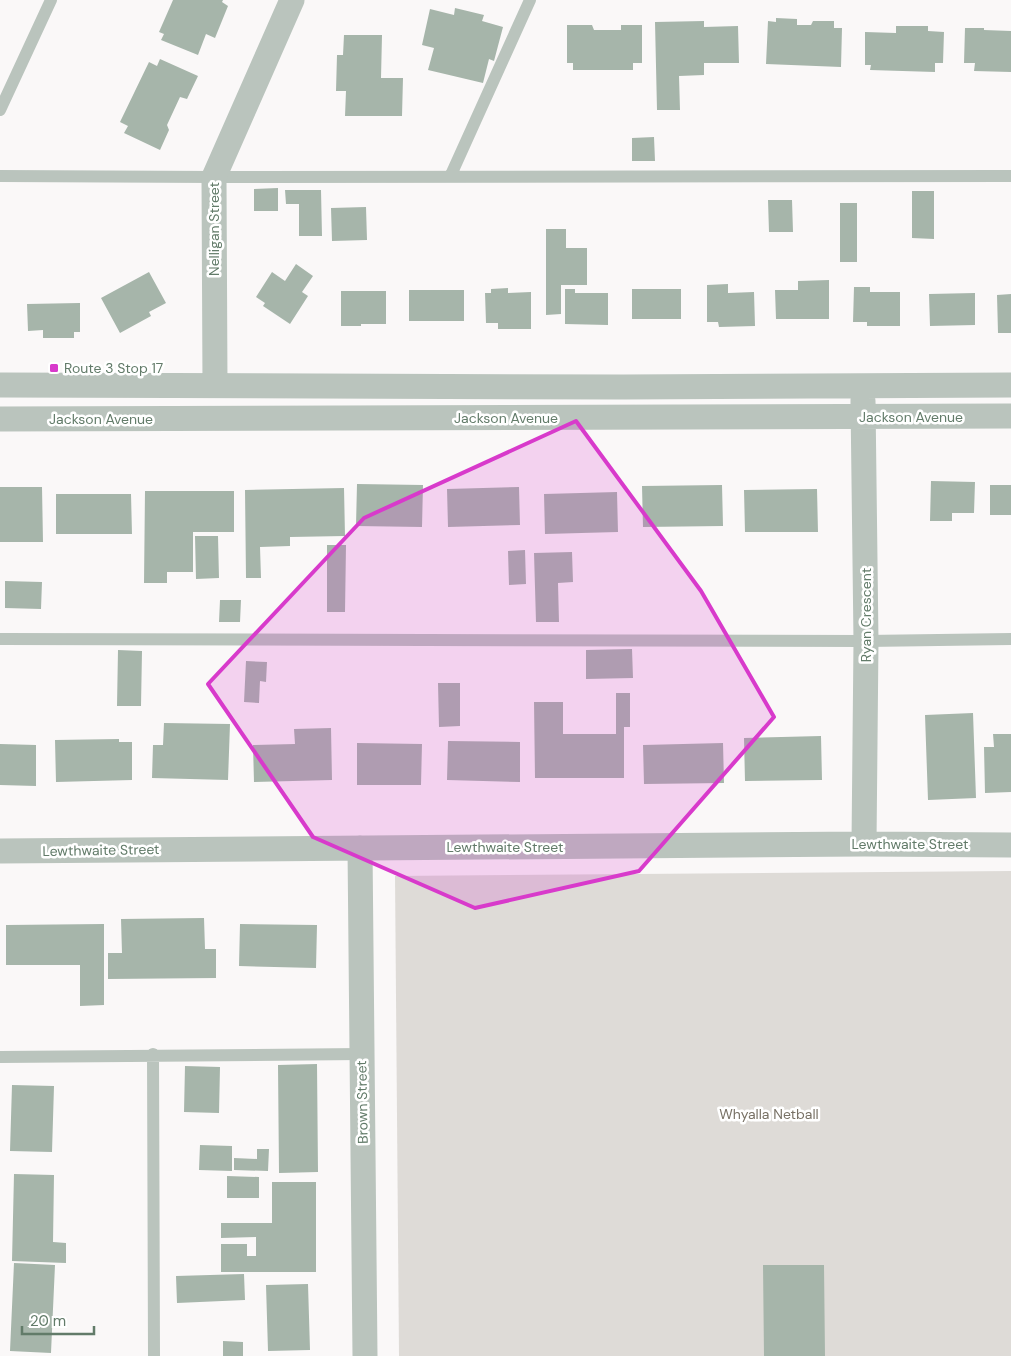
<svg xmlns="http://www.w3.org/2000/svg" width="1011" height="1356" font-family="'DM Sans',sans-serif">
  <style>
    .green { fill: #dedbd7 }
    .building { fill: #a6b5aa }
    .lines { fill: none; stroke-linecap: round; stroke-linejoin: round }
    .service { stroke: #bac4bd; stroke-width: 12 }
    .minor { stroke: #bac4bd; stroke-width: 25 }
    .marked { fill: #d83acb; fill-opacity: 0.2; stroke: #d83acb; stroke-width: 4; stroke-linejoin: round }
    .poi-dot { fill: #d83acb; stroke: #fff; stroke-width: 2 }
    .labels { text-anchor: middle; dominant-baseline: central; stroke-width: 5; stroke-linejoin: round; paint-order: stroke }
    .street-label { font-size: 14px; fill: #627b69; stroke: #fff }
    .poi-label { font-size: 14px; fill: #627b69; stroke: #fff; text-anchor: start }
    .park-label { font-size: 14px; fill: #797266; stroke: #fff }
  </style>
  <rect width="100%" height="100%" fill="#faf8f8"/>
  <path class="green" d="M1011 871V1356H399L395 876Z"/>
  <path class="building" d="M173 0H223L222 2 228 6 215 38 206 34 198 55 161 40 164 34 159 32Z
    M455 8 484 15 482 21 503 27 494 61 489 59 483 83 428 70 434 48 422 45 430 9 454 15Z
    M776 18 797 19V25H811L813 21H834V28H842L841 67 766 64 768 21 776 22Z
    M704 21V27L738 26 739 63H704V75L679 76 680 110H657L655 22Z
    M567 25H592L594 30H621V25H642V63H633V70H573V63H567Z
    M896 26H928V31L944 32 943 63H935V72L870 70 871 65H865V32L896 33Z
    M965 28H984V30L1011 31V72L974 71 975 63H964Z
    M344 35H382L381 78H403L402 116H345L346 91H336L337 55H343Z
    M160 59 198 76 187 99 180 97 167 125 169 130 160 150 124 133 128 126 120 122 149 62 157 66Z
    M654 137 655 161H632V138Z
    M278 188V211H254V189Z
    M285 190H321L322 236H299V204H286Z
    M912 191H934V239L912 238Z
    M768 200H792L793 232H769Z
    M840 203H857V262H840Z
    M366 207 367 240 332 241 331 208Z
    M546 229H566V248H587V285H561V314L546 315Z
    M296 264 313 276 302 292 308 296 290 324 263 306 265 303 256 297 272 272 285 281Z
    M149 272 166 303 149 312 151 316 120 333 101 298Z
    M829 280V319H776L775 290H798V281Z
    M728 284V293L754 292 755 326 719 327 718 322H707V285Z
    M854 287H870V292H900V326H867V322H853Z
    M508 288V293L531 292V329H498V323H486L485 293H491V289Z
    M565 289H575V293H608V325L565 324Z
    M632 289H681V319H632Z
    M409 290H464V321H409Z
    M341 291H386V324H361V326H341Z
    M975 293V325L930 326 929 294Z
    M1011 294V333H998L997 295Z
    M80 303V332H74V338H43V330L28 331 27 304Z
    M931 481 975 482 974 513H952V521H930Z
    M357 484 423 485 422 527 356 526Z
    M722 485 723 526 643 527 642 486Z
    M990 485H1011V515H990Z
    M0 487H42L43 542H0Z
    M519 487 520 525 448 527 447 489Z
    M344 488 345 536 290 537V546L260 547 261 578H246L245 490Z
    M817 489 818 532H745L744 490Z
    M145 491H234V532H193V572H167V583H144Z
    M617 492 618 532 545 534 544 494Z
    M56 494H131L132 534H56Z
    M195 536H218L219 578 196 579Z
    M327 545H346L345 612H327Z
    M525 550 526 584 509 585 508 551Z
    M572 552 573 582 558 583 559 622H536L534 553Z
    M5 581 42 582 41 609 5 608Z
    M220 600H241L240 622H219Z
    M632 649 633 678 586 679V650Z
    M118 650 142 651 141 706H117Z
    M246 661 267 662 266 682 260 681 259 703 244 702Z
    M438 683H460V726L439 727Z
    M616 693H630V727H624V778H535L534 702H563V734H616Z
    M973 713 976 798 928 800 925 715Z
    M164 723 230 724 228 780 152 778 153 745H163Z
    M331 728 332 780 254 782 253 745 295 744 294 729Z
    M993 734H1011V792L985 793 984 747H994Z
    M821 736 822 780 745 781 744 738Z
    M119 739V742H132V780L56 782 55 740Z
    M448 741 520 742V782L447 780Z
    M357 743 422 744 421 785H357Z
    M723 743 724 783 644 784 643 745Z
    M0 744 36 745V786L0 785Z
    M204 918 205 949H216V978L108 979V953H122L121 919Z
    M104 924V1005L80 1006V965H6V925Z
    M240 924 317 925 316 968 239 966Z
    M317 1064 318 1172 279 1173 278 1065Z
    M185 1066 220 1067 219 1113 184 1112Z
    M12 1085 54 1086 52 1152 10 1151Z
    M200 1145 232 1146V1171L199 1170Z
    M257 1149H269L268 1171 234 1170V1158L257 1159Z
    M14 1174 54 1175 53 1242 66 1243V1263L12 1261Z
    M227 1176 259 1177V1198H227Z
    M272 1182H316V1272H221V1244H247V1256H256V1237L221 1238V1223H272Z
    M14 1263 55 1265 51 1353 10 1351Z
    M763 1265H824L825 1356H764Z
    M244 1274 245 1300 177 1303 176 1276Z
    M308 1284 310 1350 268 1351 266 1285Z
    M223 1341 243 1342V1356H223Z"/>
  <g class="lines">
    <path class="service" d="M0 110 51 0
      M0 176 214 177 1011 176
      M450 177 530 0
      M0 639 866 641 1011 639
      M153 1054 154 1356
      M0 1057 362 1054"/>
    <path class="minor" d="M0 385 623 387 1011 385
      M215 385 214 177 292 0
      M863 401 866 641 864 844
      M0 419 1011 416
      M360 848 365 1356
      M0 851 864 844 1011 845"/>
  </g>
  <path class="marked" d="M576 421 701 591 774 717 639 871 475 908 313 837 208 684 364 518Z"/>
  <rect class="poi-dot" x="49" y="363" width="10" height="10" rx="2.5"/>
  <g class="labels">
    <g class="street-label">
      <text transform="translate(214 229) rotate(-90)">Nelligan Street</text>
      <text x="911" y="417">Jackson Avenue</text>
      <text x="506" y="418">Jackson Avenue</text>
      <text x="101" y="419">Jackson Avenue</text>
      <text transform="translate(866 615) rotate(-90)">Ryan Crescent</text>
      <text x="910" y="844">Lewthwaite Street</text>
      <text x="505" y="847">Lewthwaite Street</text>
      <text transform="translate(101 850) rotate(-1)">Lewthwaite Street</text>
      <text transform="translate(362 1102) rotate(-91)">Brown Street</text>
    </g>
    <g class="poi-label">
      <text x="64" y="368">Route 3 Stop 17</text>
    </g>
    <g class="park-label">
      <text x="769" y="1114">Whyalla Netball</text>
    </g>
  </g>
  <path d="M22 1326v8h72v-8" fill="none" stroke="#627b69" stroke-width="2.5"/>
  <text x="30" y="1326" font-size="15" fill="#627b69" stroke="#ffffff" stroke-width="4" paint-order="stroke">20 m</text>
</svg>
